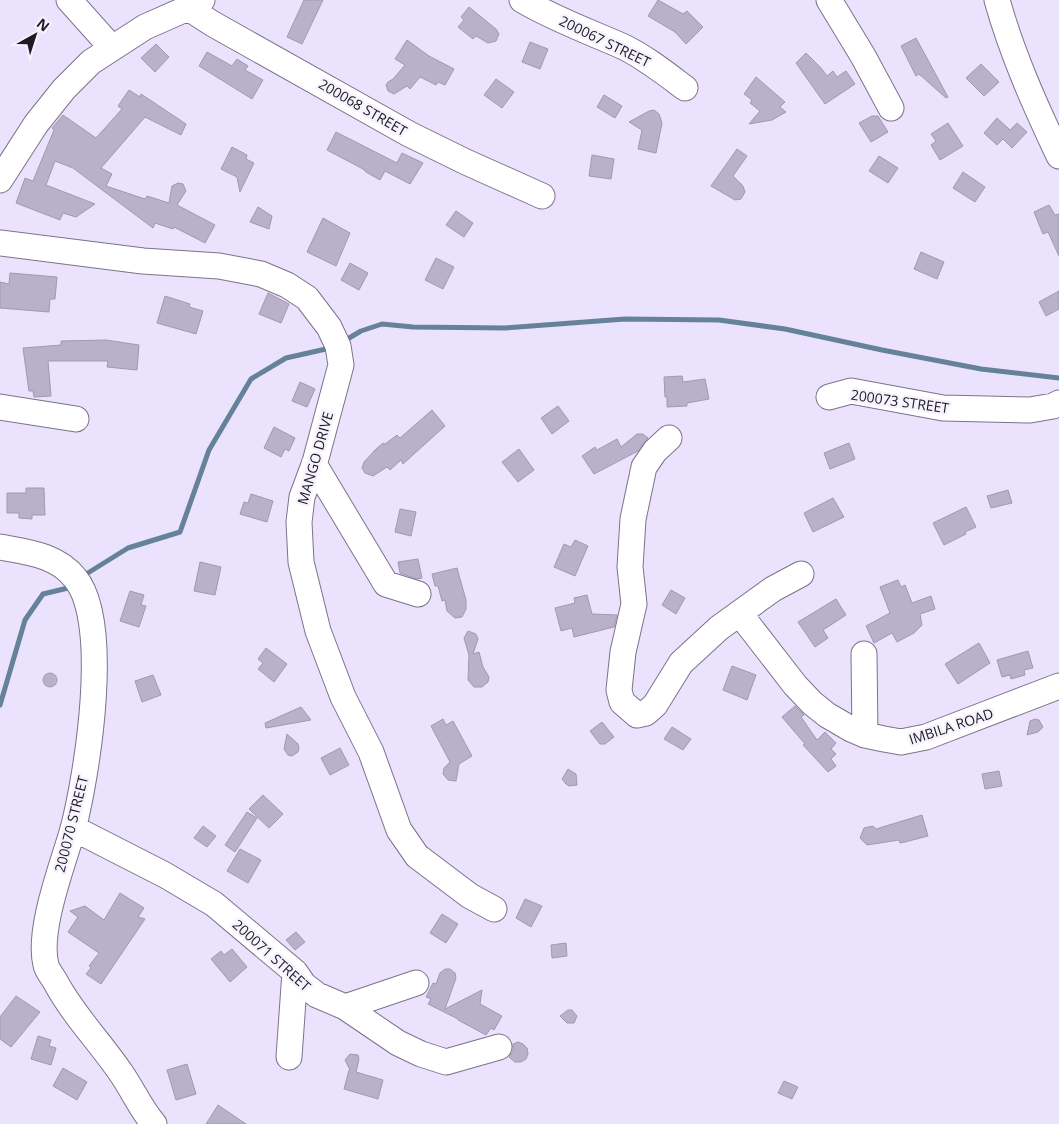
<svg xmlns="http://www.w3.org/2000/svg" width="1059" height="1124" font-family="'Open Sans',sans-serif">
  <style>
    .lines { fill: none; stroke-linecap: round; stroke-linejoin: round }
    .stream { stroke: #65829a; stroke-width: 5 }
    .building { fill: #b9b1ca; stroke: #a198b1 }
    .minor-casing { stroke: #7b738a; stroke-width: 27 }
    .minor { stroke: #fff; stroke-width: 25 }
    .labels { text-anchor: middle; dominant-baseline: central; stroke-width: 5; stroke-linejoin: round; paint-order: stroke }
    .street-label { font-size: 14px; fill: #1d1a23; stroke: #f6f3fe }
  </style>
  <rect width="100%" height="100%" fill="#ebe3fd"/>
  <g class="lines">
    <path class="stream" d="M344 341 361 331 382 324 413 327 505 328 625 319 719 320 785 329 882 350 981 369 1059 378
      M83 576 128 548 180 532 209 450 251 379 286 358 326 349
      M0 705 25 620 43 594 68 588"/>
  </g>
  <path class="building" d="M304 0H323L302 44 287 37Z
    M658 0 683 14 687 11 703 27 686 44 675 32 648 16Z
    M469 7 496 29 499 34 496 41 488 43 476 36 473 39 458 27 464 20 461 17Z
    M916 38 948 97 946 98 919 74 916 76 901 46Z
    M407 40 429 56 454 69 445 85 438 82 436 85 420 77 410 89 407 86 394 94 388 91 386 85 388 82 393 79 405 65 395 59Z
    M530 42 548 49 540 69 522 62Z
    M156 44 169 57 155 72 141 58Z
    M207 52 232 66 237 59 248 66 245 70 263 80 252 99 199 66Z
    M806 53 821 68 827 76 833 71 837 77 846 71 855 84 825 104 796 63Z
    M981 64 999 82 984 96 966 78Z
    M756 77 785 102 780 107 786 112 772 120 749 124 760 111 750 103 752 100 744 94Z
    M496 79 514 92 502 108 484 95Z
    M129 90 140 97 141 94 186 124 181 135 145 117 101 168 112 174 106 186 145 199 147 196 169 203 172 186 178 183 183 184 186 191 177 205 215 225 205 243 174 227 173 229 155 223 153 228 73 168 55 161 46 185 95 204 76 217 63 213 60 220 16 203 25 178 33 181 54 130 52 128 63 115 96 138 122 109 118 106Z
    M604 95 622 106 615 118 597 107Z
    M654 110 659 114 662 123 656 153 638 149 642 130 629 122 649 111Z
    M872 116H878L888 132 871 142 859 123Z
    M997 118 1010 130 1017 123 1027 132 1012 148 1003 139 997 145 984 133Z
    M948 123 963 146 940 160 931 145 936 141 931 134Z
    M336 132 397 163 402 153 423 163 410 184 385 171 380 180 366 172 363 169 327 150Z
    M232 147 247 155 246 159 254 163 240 192 237 177 221 169Z
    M737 149 747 156 733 176 743 186 745 192 741 199 735 200 711 186Z
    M592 155 614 159 611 179 589 176Z
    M879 156 898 168 888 183 869 171Z
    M963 172 985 187 975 202 953 188Z
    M1049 205 1055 215 1059 214V256L1048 232 1043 234 1034 212Z
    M258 207 272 216 269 229 250 222Z
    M456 211 473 223 464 237 446 225Z
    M323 218 350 233 336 266 307 252Z
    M921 252 944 262 937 279 914 269Z
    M436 258 454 267 443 289 425 280Z
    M350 263 368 273 359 290 341 280Z
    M10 273 57 277 55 299H50L49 312 0 308V282L9 284Z
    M1059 291V309L1046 316 1039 302Z
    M268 293 289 304 281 323 259 314Z
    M165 296 190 304 189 307 203 311 196 334 157 323Z
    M106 340 139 345 137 370 107 367 108 361H48L51 396 34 397 33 391H29L23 348 61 345V341Z
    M682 376 683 382 705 379 709 399 687 403V406L667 407V397H665L664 377Z
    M300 382 315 389 307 407 292 401Z
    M558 406 569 421 552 434 541 418Z
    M432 410 445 426 403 464 401 460 390 470 387 467 373 476 365 473 362 468 364 462 376 449 383 443 385 444 397 435 400 438Z
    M274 427 295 438 289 451 285 449 281 457 264 448Z
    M637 434H643L648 438 638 451 594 474 582 456 595 447 597 450 617 439 621 447Z
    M849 443 855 459 830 469 824 453Z
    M519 449 534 470 518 482 502 462Z
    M26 488H44L45 515H32V519L19 518V513H7V493H26Z
    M1008 490 1012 503 991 508 987 496Z
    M251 494 273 501 267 522 240 514 244 502 248 503Z
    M833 498 844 517 813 532 804 513Z
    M966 507 976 527 965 532 966 534 944 545 933 523Z
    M400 509 416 512 411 536 395 532Z
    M575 540 588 546 575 576 554 567 564 544 571 547Z
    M418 559 422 578 417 579 400 573 398 562Z
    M200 562 221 567 215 595 194 591Z
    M457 568 466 600V609L462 617 455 618 447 611 445 600 442 601 438 586H435L432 574Z
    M898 580 901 587 905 585 912 603 931 596 935 609 920 614 922 625 914 633 897 642 892 633 874 643 866 626 890 613 880 587Z
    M671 590 685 598 676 614 662 605Z
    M130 591 144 595 141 605 146 606 139 627 120 621Z
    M587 595 592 614 617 615 614 627 574 637 572 628 561 631 555 608 575 603 574 598Z
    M836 599 846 615 823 630 828 638 815 647 798 622Z
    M468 631 476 634 478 639 473 654 479 652 483 667 489 677 488 682 482 687H474L468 680 469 655 464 638Z
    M979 643 990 663 958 684 945 664Z
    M266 648 287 664 274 682 258 669 263 663 258 659Z
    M1028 651 1033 668 1024 670 1025 675 1011 679 1010 675 1002 677 997 660Z
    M732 666 756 675 747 700 723 690Z
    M43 680a7 7 0 1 1 14 0a7 7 0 1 1-14 0Z
    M153 675 161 695 142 702 135 681Z
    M795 706 804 715 801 717 817 740 825 732 836 743 831 749 836 754 831 759 836 766 828 772 803 745 805 744 782 717Z
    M301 707 311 720 266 728 265 723Z
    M443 719 446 725 453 721 472 756 459 764 456 781 448 780 443 774 444 768 450 762 431 726Z
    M1035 719 1039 720 1043 727 1038 732 1027 735 1030 721Z
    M602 722 614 737 605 744H600L590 731Z
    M672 727 691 739 683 750 664 739Z
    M287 734 298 744 299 748 298 752 292 756 288 755 284 749Z
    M340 748 349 765 330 775 321 758Z
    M568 769 576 774 577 785 569 786 566 784 562 779Z
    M999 771 1002 786 985 789 982 774Z
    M263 795 283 814 269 828 249 809Z
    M247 812 257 818 235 852 225 845Z
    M922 815 928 836 905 842 900 843 899 840 867 845 860 838 864 828 873 826 876 829Z
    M203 826 216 836 207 847 194 838Z
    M240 849 261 860 248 883 227 871Z
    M120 893 144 908 138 917 145 919 101 984 86 974 91 968 89 966 99 953 68 932 78 917 70 911 85 906 104 920Z
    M525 899 542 906 531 927 516 918Z
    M442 914 458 924 446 943 430 933Z
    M296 932 305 942 295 950 286 940Z
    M566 943 567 956 552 958 551 945Z
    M232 949 247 967 230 982 211 959 221 951 224 955Z
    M445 969H450L455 973 456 978 445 1009 482 990 480 1004 502 1016 494 1030 491 1028 486 1035 458 1020V1019L428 1004 431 999 426 997 433 983 436 984 440 973Z
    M16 996 40 1012 11 1047 0 1039V1017Z
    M568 1010H572L577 1016 574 1023H567L560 1016Z
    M38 1036 51 1040 49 1046 56 1048 51 1065 31 1059Z
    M518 1042 523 1044 527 1048 528 1054 526 1059 521 1062H515L509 1057 513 1051V1044Z
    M350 1054 358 1055 359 1059 356 1072 383 1080 378 1099 344 1089 349 1070H350L345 1060Z
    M187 1064 196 1094 176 1100 167 1070Z
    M63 1068 87 1082 77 1100 53 1086Z
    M784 1081 798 1087 792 1099 778 1093Z
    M218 1105 246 1124H206Z"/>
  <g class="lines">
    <defs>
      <path id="minor" d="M69 0 112 48
        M522 0C554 19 590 32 624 47 646 58 665 73 685 88
        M829 0 863 56 891 108
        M997 0C1012 54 1035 105 1059 156
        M188 8 213 24 409 134 466 162 542 196
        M0 180 36 124 64 89 91 62 145 27 188 8 202 0
        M0 243 143 261 219 266 261 274 287 285 307 298 329 327 338 346 341 365 315 462 302 497 299 522 301 562 318 631 343 697 371 752 399 830 417 856 470 896 494 909
        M829 397 851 391 943 408 1030 410 1053 406 1059 403
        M0 407 76 419
        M669 438 655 451 644 467 633 519 630 567 634 604 623 652 619 690 622 702 637 715 646 713 655 705 681 663 719 628 773 589 801 574
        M314 464 386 584 418 594
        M0 547C27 552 57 555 75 578 112 622 87 775 73 829 63 864 37 930 46 965 47 970 52 976 55 981 73 1015 100 1042 121 1073 133 1090 140 1108 154 1124
        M740 614 795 685 812 703 827 715 851 729 865 735 884 739 901 742 926 737 1059 686
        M864 654 865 735
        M73 828 165 875 214 904 295 972 304 985 317 995 345 1007 398 1043 421 1054 446 1062 499 1047
        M345 1007 416 983
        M289 1057 295 972"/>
    </defs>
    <use href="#minor" class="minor-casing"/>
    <use href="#minor" class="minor"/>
  </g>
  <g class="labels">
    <g class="street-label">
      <text transform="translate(605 41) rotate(26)">200067 STREET</text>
      <text transform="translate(363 107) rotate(30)">200068 STREET</text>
      <text transform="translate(900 401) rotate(8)">200073 STREET</text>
      <text transform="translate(315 458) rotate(-74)">MANGO DRIVE</text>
      <text transform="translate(951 726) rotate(-18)">IMBILA ROAD</text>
      <text transform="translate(71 824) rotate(-76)">200070 STREET</text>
      <text transform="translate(272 955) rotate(42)">200071 STREET</text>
    </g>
  </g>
  <g transform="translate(35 35) rotate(39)" stroke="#f6f3fe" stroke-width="4" paint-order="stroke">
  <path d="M0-4L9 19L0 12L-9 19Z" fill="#1d1a23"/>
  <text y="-8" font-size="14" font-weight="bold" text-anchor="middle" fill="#1d1a23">N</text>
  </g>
</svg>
